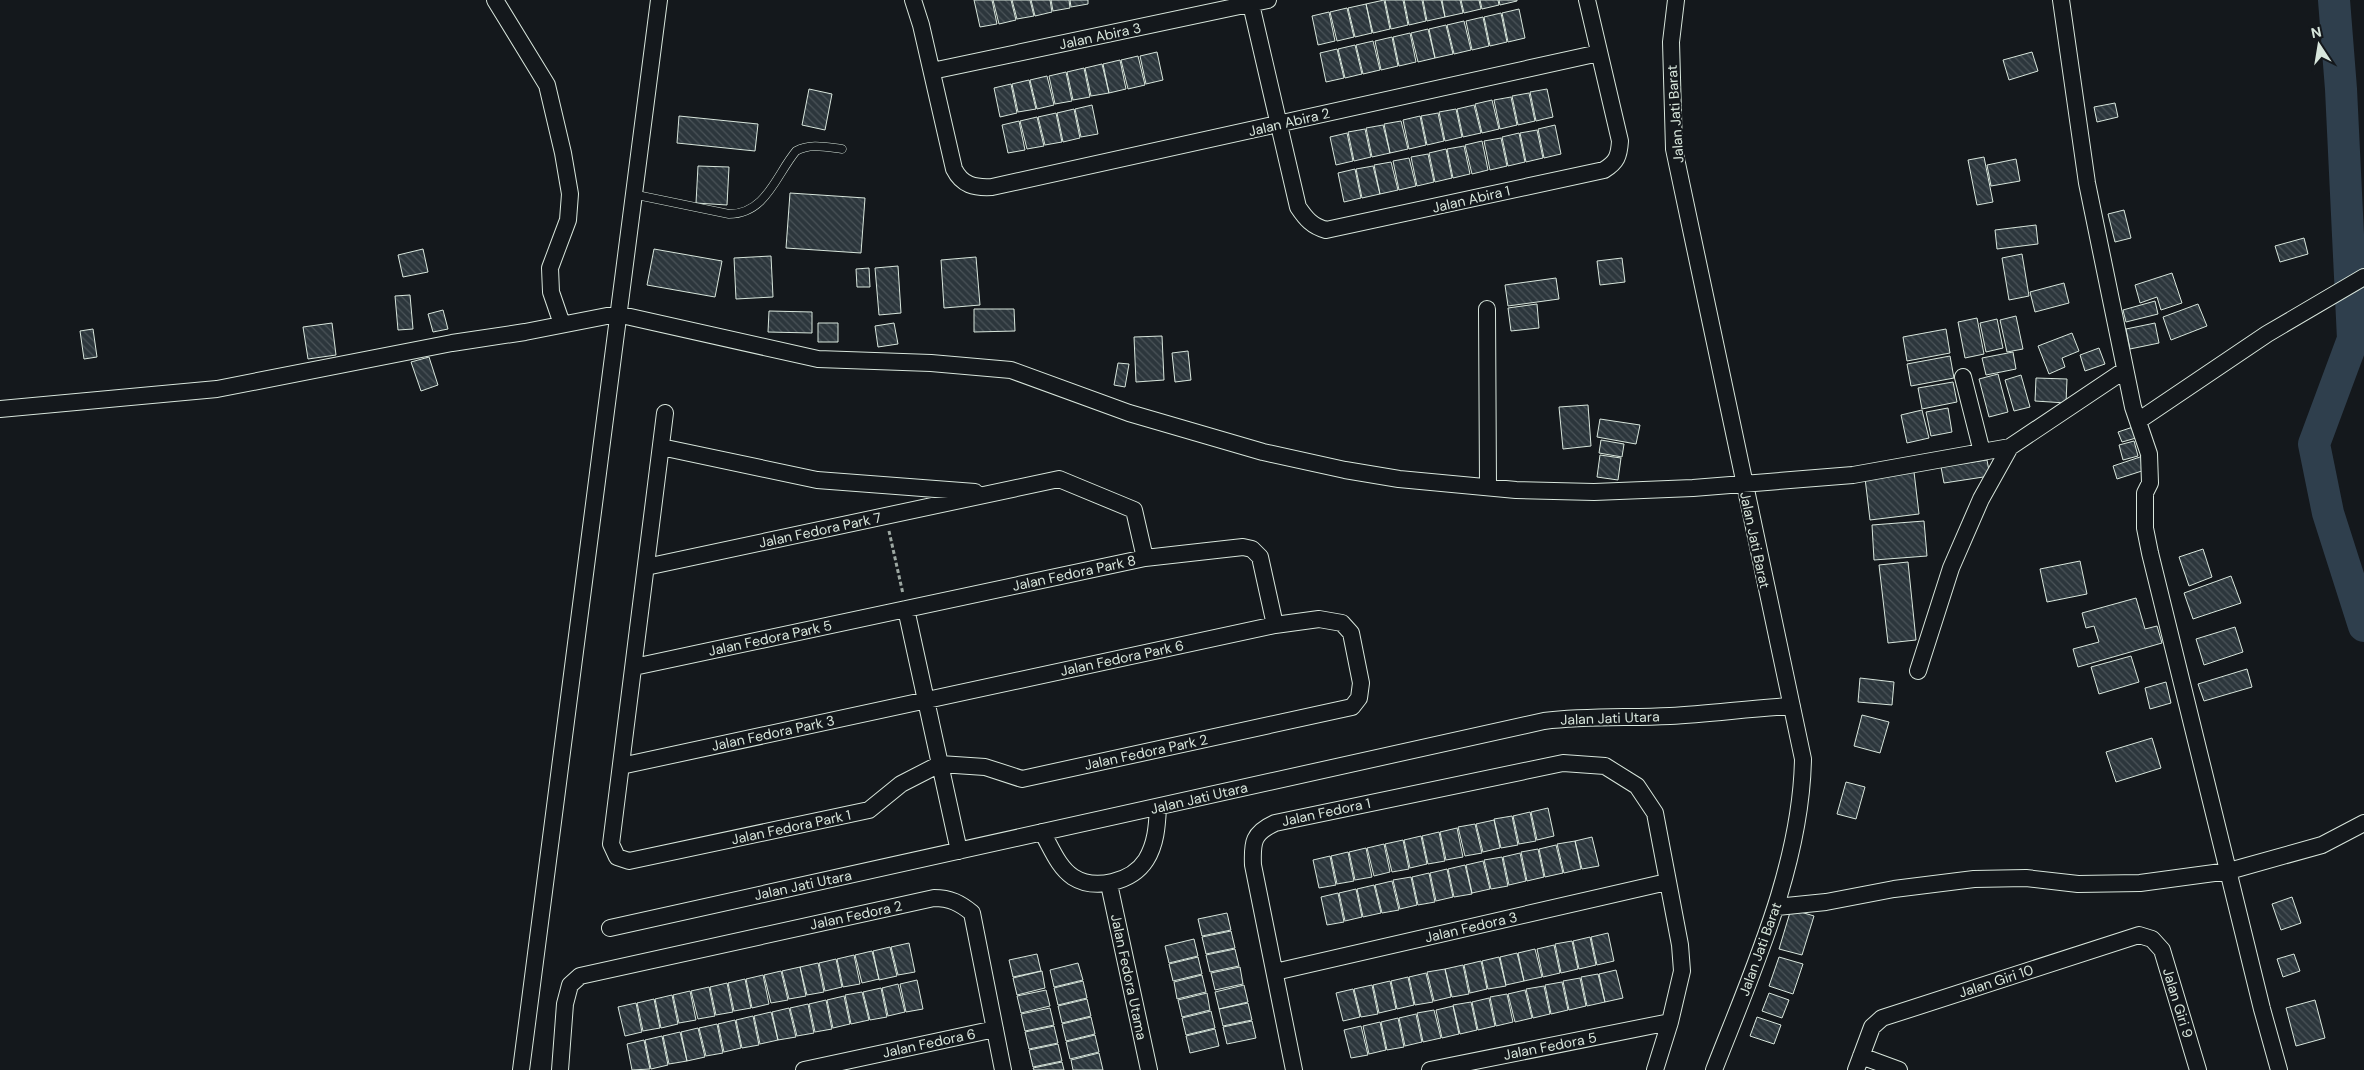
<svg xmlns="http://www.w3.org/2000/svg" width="2364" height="1070" font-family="'DM Sans',sans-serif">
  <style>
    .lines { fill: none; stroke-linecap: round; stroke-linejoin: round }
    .river { stroke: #2f3f4d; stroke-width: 32 }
    .building { fill: url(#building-back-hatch); stroke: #d8e6dc }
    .lane-casing { stroke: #d8e6dc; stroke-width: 9 }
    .street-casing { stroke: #d8e6dc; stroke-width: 18 }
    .path { stroke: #9da8a2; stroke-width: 3; stroke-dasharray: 4 2.5; stroke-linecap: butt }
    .lane { stroke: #14181c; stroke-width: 8 }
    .street { stroke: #14181c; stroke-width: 16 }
    .labels { text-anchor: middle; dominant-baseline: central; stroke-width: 4; stroke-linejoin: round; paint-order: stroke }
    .street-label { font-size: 14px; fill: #d8e6dc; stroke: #14181c }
  </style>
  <defs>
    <pattern id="building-back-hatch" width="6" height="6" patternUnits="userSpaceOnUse" patternTransform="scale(1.25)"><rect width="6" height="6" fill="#2c363c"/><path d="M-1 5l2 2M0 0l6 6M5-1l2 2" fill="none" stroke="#4a5358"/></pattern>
  </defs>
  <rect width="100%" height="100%" fill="#14181c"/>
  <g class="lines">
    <path class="river" d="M2334 0 2341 89 2353 339 2314 444 2328 513 2364 626"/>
  </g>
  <path class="building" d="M974 0H992L997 24 980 27Z
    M993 0H1011L1016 20 999 24Z
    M1012 0H1030L1034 16 1017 19Z
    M1031 0H1050L1052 12 1035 16Z
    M1051 0H1069L1070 8 1053 11Z
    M1070 0H1088V4L1071 7Z
    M1384 0 1390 29 1373 33 1366 4Z
    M1385 0H1403L1408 25 1391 29Z
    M1404 0H1422L1426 21 1409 25Z
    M1423 0H1441L1445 17 1427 21Z
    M1442 0H1460L1463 13 1445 17Z
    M1461 0H1479L1481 9 1464 13Z
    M1480 0H1498L1499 5 1482 9Z
    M1499 0H1517V1L1500 5Z
    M1366 4 1372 33 1355 37 1348 8Z
    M1347 8 1354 37 1337 41 1330 12Z
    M1519 9 1525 38 1508 42 1502 13Z
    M1329 12 1335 41 1318 45 1312 16Z
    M1501 13 1507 42 1490 46 1484 17Z
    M1483 17 1489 46 1472 50 1466 21Z
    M1464 21 1471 50 1454 54 1447 25Z
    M1446 25 1453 54 1435 58 1429 29Z
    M1428 29 1435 58 1418 62 1411 33Z
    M1410 33 1416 62 1399 66 1393 37Z
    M1392 37 1398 66 1381 70 1375 41Z
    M1373 41 1380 70 1363 74 1356 45Z
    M1355 45 1362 74 1345 78 1338 49Z
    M1337 49 1344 78 1326 82 1320 53Z
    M1157 52 1163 80 1146 84 1140 56Z
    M2032 52 2038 71 2009 80 2003 60Z
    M1138 56 1145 85 1128 89 1121 60Z
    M1120 60 1126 89 1109 93 1103 64Z
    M1102 64 1109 93 1091 96 1085 68Z
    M1084 68 1090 97 1073 100 1067 72Z
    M1066 72 1072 101 1055 104 1049 76Z
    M1047 76 1054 105 1037 109 1030 80Z
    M1029 80 1036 109 1018 112 1012 84Z
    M1011 84 1017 113 1000 117 994 88Z
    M809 89 832 94 825 130 802 125Z
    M1547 89 1553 117 1536 121 1530 92Z
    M1529 93 1535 121 1518 125 1512 96Z
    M1511 97 1517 125 1500 129 1494 100Z
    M1492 100 1499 129 1482 133 1475 104Z
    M2115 103 2118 117 2097 122 2094 107Z
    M1092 105 1098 134 1081 137 1075 109Z
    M1474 105 1481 133 1463 137 1457 109Z
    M1074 109 1080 138 1063 142 1057 113Z
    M1456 109 1462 137 1445 141 1439 112Z
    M1056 113 1062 142 1045 145 1038 117Z
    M1438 113 1444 141 1427 145 1421 116Z
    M679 116 758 124 755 151 677 143Z
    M1420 116 1426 145 1409 149 1403 120Z
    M1037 117 1044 146 1027 149 1020 121Z
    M1019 121 1025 150 1008 153 1002 125Z
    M1401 121 1408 149 1390 153 1384 124Z
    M1383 125 1390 153 1372 157 1366 128Z
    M1555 125 1561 154 1544 158 1538 129Z
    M1365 129 1371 157 1354 161 1348 132Z
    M1537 130 1543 158 1526 162 1520 133Z
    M1347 133 1353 161 1336 165 1330 137Z
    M1519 133 1525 162 1508 166 1502 137Z
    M1501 138 1507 166 1490 170 1484 141Z
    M1482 141 1488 170 1472 174 1465 145Z
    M1464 146 1470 174 1453 178 1447 149Z
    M1446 149 1452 178 1435 182 1429 153Z
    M1428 154 1434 182 1417 186 1411 157Z
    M1984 157 1993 202 1977 205 1968 160Z
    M1409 158 1416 186 1399 190 1393 161Z
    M2016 159 2020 181 1991 186 1987 165Z
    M1391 162 1398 190 1380 194 1374 165Z
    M698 166 729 167 727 205 696 203Z
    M1373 166 1380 194 1362 198 1356 169Z
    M1355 169 1361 198 1344 202 1338 173Z
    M790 193 865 198 861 253 786 248Z
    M2124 210 2131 238 2115 242 2108 214Z
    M2036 225 2038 244 1997 249 1995 230Z
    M2304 238 2308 254 2280 262 2275 246Z
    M423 249 428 272 403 277 398 255Z
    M654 249 722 261 715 297 647 285Z
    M2022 254 2029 296 2009 300 2002 258Z
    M771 256 773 297 736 299 734 258Z
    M976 257 980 305 944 308 941 260Z
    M1622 258 1625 282 1600 285 1597 261Z
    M898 266 901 313 879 315 875 268Z
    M869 268 870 287H857L856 269Z
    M2172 273 2182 303 2161 310 2157 297 2140 303 2135 285Z
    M1556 278 1559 299 1508 306 1505 285Z
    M2064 283 2069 303 2035 312 2030 292Z
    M410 295 413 329 398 330 395 296Z
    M2155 301 2158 314 2126 322 2123 310Z
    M1537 304 1539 328 1511 331 1508 308Z
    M2198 304 2207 326 2171 340 2163 317Z
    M974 309H1014L1015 331 974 332Z
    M443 310 448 329 433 332 428 314Z
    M769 311 812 312V333L768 332Z
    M2016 316 2023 349 2007 352 2000 320Z
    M1977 318 1984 354 1965 358 1958 322Z
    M1997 319 2003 348 1986 352 1980 323Z
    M332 323 336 355 308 359 303 327Z
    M818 323H838V342H818Z
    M894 323 898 344 878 347 875 326Z
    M2155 323 2159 343 2130 349 2126 329Z
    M93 329 97 357 84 359 80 331Z
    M1946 329 1950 353 1907 361 1903 337Z
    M2072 333 2079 351 2062 358 2065 367 2049 374 2038 346Z
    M1162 336 1164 380 1136 382 1134 337Z
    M2099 348 2105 364 2085 371 2080 355Z
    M1188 351 1191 380 1175 382 1172 353Z
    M2013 352 2016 369 1986 375 1982 358Z
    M1950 356 1954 378 1911 386 1907 364Z
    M429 357 438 385 421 391 411 362Z
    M1118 363 1129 364 1125 387 1114 385Z
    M1998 374 2008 412 1989 417 1979 379Z
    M2021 375 2030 407 2014 411 2005 380Z
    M2036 378 2067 379 2066 403 2035 401Z
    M1953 382 1957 402 1922 409 1918 388Z
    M1588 405 1591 446 1563 449 1559 407Z
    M1948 408 1952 432 1931 436 1926 412Z
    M1922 410 1929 438 1907 443 1901 415Z
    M1600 419 1640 425 1636 444 1597 437Z
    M2133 427 2136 438 2122 442 2118 432Z
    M1601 440 1624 444 1622 457 1599 453Z
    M2134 441 2138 456 2123 460 2119 445Z
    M1600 455 1621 458 1618 480 1597 477Z
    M2143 456 2148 469 2117 479 2113 466Z
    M1987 460 1990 476 1944 483 1941 467Z
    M1914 472 1919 514 1870 520 1865 478Z
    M1924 521 1927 556 1874 560 1872 525Z
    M2203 549 2212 577 2189 586 2179 557Z
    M2080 561 2087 594 2047 602 2040 569Z
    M1908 562 1916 640 1888 643 1879 565Z
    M2231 576 2241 603 2193 619 2184 593Z
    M2136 598 2145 629 2157 626 2162 643 2078 667 2073 649 2099 642 2094 626 2086 628 2082 613Z
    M2235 627 2243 652 2204 665 2196 639Z
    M2131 656 2139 682 2099 694 2091 667Z
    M2247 669 2252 687 2204 701 2198 684Z
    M1860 678 1894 682 1892 705 1858 702Z
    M2166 682 2171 703 2150 709 2145 688Z
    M1862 715 1889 722 1880 753 1854 746Z
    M2152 738 2161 768 2116 782 2106 752Z
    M1846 782 1865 787 1856 819 1837 814Z
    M1548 808 1554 836 1537 840 1531 812Z
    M1530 812 1536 841 1519 844 1513 816Z
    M1512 816 1518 845 1501 848 1494 819Z
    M1494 820 1500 848 1483 852 1476 824Z
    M1475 824 1482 853 1465 856 1458 827Z
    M1457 828 1463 857 1446 860 1440 832Z
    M1439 832 1445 861 1428 864 1422 836Z
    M1421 836 1427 864 1410 868 1404 840Z
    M1592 837 1599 866 1582 869 1575 841Z
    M1403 840 1409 869 1392 872 1385 844Z
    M1575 841 1581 869 1564 873 1557 844Z
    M1384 844 1390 872 1374 876 1367 848Z
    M1556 845 1563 873 1545 877 1539 849Z
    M1366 848 1372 877 1355 880 1349 852Z
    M1538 849 1544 877 1527 881 1521 852Z
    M1348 852 1354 881 1337 884 1331 856Z
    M1520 853 1526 881 1509 885 1503 857Z
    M1330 856 1336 885 1319 888 1313 860Z
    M1502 857 1508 886 1491 889 1484 860Z
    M1483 861 1490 889 1472 893 1466 865Z
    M1465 865 1472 894 1454 897 1448 869Z
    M1447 869 1453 897 1436 901 1430 873Z
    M1429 873 1435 902 1418 905 1412 877Z
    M1411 877 1417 905 1400 909 1393 880Z
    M1392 881 1399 910 1382 913 1375 885Z
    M1374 885 1381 913 1363 917 1357 889Z
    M1356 889 1362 917 1345 921 1339 893Z
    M1338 893 1344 922 1327 925 1321 897Z
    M2292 897 2301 923 2281 930 2272 904Z
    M1791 909 1814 916 1802 955 1779 949Z
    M1227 913 1231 930 1202 936 1198 919Z
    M1231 931 1235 948 1206 954 1202 937Z
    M1608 933 1614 961 1597 965 1591 937Z
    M1590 937 1596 965 1579 969 1573 941Z
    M1194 939 1198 956 1169 963 1165 946Z
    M1572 941 1578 969 1561 973 1555 944Z
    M909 943 915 972 898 975 891 947Z
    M1554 945 1560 973 1543 977 1537 949Z
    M890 947 897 976 879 980 873 951Z
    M1235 949 1239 966 1210 972 1206 955Z
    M1535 949 1542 977 1524 981 1518 953Z
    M872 951 879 979 862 983 855 955Z
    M1517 953 1524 981 1506 985 1500 957Z
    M1037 954 1041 971 1013 977 1009 960Z
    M2294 954 2300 971 2283 977 2277 959Z
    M854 955 860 984 843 987 837 959Z
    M1198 957 1202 974 1173 981 1169 964Z
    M1499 957 1506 986 1488 989 1482 961Z
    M1779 957 1803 964 1793 994 1769 986Z
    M836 959 842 987 825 991 819 963Z
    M1481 961 1487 989 1470 993 1464 965Z
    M818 963 824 992 807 995 800 967Z
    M1078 963 1083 980 1054 987 1050 970Z
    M1463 965 1469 994 1452 997 1445 969Z
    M800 967 806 996 789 999 782 971Z
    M1240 967 1243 984 1215 990 1211 973Z
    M1445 969 1451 997 1434 1001 1427 972Z
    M1616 970 1623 998 1605 1002 1599 974Z
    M781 971 788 1000 771 1003 764 975Z
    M1042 971 1045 988 1017 995 1013 978Z
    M1426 973 1433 1002 1415 1005 1409 977Z
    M1598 974 1605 1002 1587 1006 1581 977Z
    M763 975 769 1004 752 1008 746 979Z
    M1202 975 1206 992 1177 999 1174 982Z
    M1408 977 1414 1005 1397 1009 1391 981Z
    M1580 978 1586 1006 1569 1010 1563 981Z
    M745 979 751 1008 734 1011 728 983Z
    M917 980 923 1009 906 1012 900 984Z
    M1083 981 1087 998 1058 1005 1054 988Z
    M1390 981 1396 1009 1379 1013 1373 985Z
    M1562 982 1568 1010 1551 1014 1545 985Z
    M727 983 733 1012 716 1015 710 987Z
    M898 984 905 1012 888 1016 882 988Z
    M1244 985 1248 1002 1219 1009 1215 992Z
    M1372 985 1378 1014 1361 1017 1354 989Z
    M1544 986 1550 1014 1533 1018 1526 989Z
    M709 987 715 1016 698 1019 691 991Z
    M881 988 887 1017 870 1020 863 992Z
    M1353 989 1360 1017 1343 1021 1336 993Z
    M1046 990 1050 1006 1021 1013 1017 996Z
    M1525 990 1532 1018 1515 1022 1508 994Z
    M690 991 696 1020 679 1023 673 995Z
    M862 992 869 1020 851 1024 845 995Z
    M1207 993 1210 1010 1182 1017 1178 1000Z
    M1769 993 1789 1000 1782 1018 1762 1011Z
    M1507 994 1513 1022 1496 1026 1490 997Z
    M672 995 678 1024 661 1028 655 999Z
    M844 996 850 1024 833 1028 827 1000Z
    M1489 998 1495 1026 1478 1030 1472 1002Z
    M654 999 660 1028 643 1031 637 1003Z
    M1087 999 1091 1016 1062 1023 1058 1006Z
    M826 1000 832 1029 815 1032 809 1004Z
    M2315 1000 2325 1038 2296 1046 2286 1008Z
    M1471 1002 1477 1030 1460 1034 1453 1005Z
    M636 1003 642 1032 625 1036 618 1007Z
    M1248 1003 1252 1020 1223 1026 1219 1009Z
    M808 1004 814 1033 797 1036 790 1008Z
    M1453 1006 1459 1034 1442 1038 1436 1010Z
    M789 1008 796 1037 778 1040 772 1012Z
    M1050 1008 1054 1025 1025 1031 1021 1014Z
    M1434 1010 1441 1038 1423 1042 1417 1013Z
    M1211 1011 1215 1028 1186 1035 1182 1018Z
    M771 1012 778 1040 760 1044 754 1016Z
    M1416 1014 1422 1042 1405 1046 1399 1018Z
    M753 1016 759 1045 742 1048 736 1020Z
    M1091 1017 1095 1034 1066 1041 1062 1024Z
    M1757 1017 1781 1025 1774 1044 1750 1036Z
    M1398 1018 1404 1047 1387 1050 1381 1022Z
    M735 1020 741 1048 724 1052 718 1024Z
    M1252 1021 1256 1038 1227 1044 1223 1027Z
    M1380 1022 1386 1050 1369 1054 1363 1026Z
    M717 1024 723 1053 706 1056 699 1028Z
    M1054 1026 1058 1043 1029 1049 1025 1032Z
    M1361 1026 1368 1055 1351 1058 1344 1030Z
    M698 1028 705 1057 687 1061 681 1032Z
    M1215 1029 1219 1046 1190 1053 1186 1036Z
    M680 1032 687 1061 669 1064 663 1036Z
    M1095 1035 1099 1052 1070 1059 1066 1042Z
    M662 1036 668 1065 651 1069 645 1040Z
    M644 1040 650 1069 632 1070 627 1044Z
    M1058 1044 1062 1061 1033 1067 1029 1050Z
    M1099 1053 1103 1070H1073L1071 1060Z
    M1062 1062 1064 1070H1034L1033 1068Z"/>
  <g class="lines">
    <defs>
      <path id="lane" d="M632 194 729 214C766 214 776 175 796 151 810 143 826 147 842 149"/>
      <path id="street" d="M495 0 547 85 563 153 570 194 568 220 550 268 551 292 562 324
        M913 0 921 25 954 169C962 185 974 188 992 187L1599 53
        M1250 0 1298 207C1306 219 1312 226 1326 230L1604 170C1617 162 1619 156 1620 141L1587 0
        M1676 0 1671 42 1674 149 1803 759C1801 866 1752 972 1714 1070
        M2061 0 2087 183 2133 407 2149 454 2150 483 2145 493V528L2150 553 2262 1009 2279 1070
        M932 71 1268 0
        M1487 309 1488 486
        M1963 377 1982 452
        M0 409 217 389 452 343 525 332 617 314 818 359 931 363 1011 370 1129 413 1263 452 1345 470 1399 479 1516 490 1594 492 1693 488 1853 475 2010 447 2125 370
        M2138 421 2267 334 2364 277
        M661 447 817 480 975 492
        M646 567 1059 479 1134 510 1145 558
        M906 609 959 851
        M634 667 1145 558 1243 547 1252 549 1260 557 1275 625
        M1918 671 1951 568 1981 499 2010 447
        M621 766 1275 625 1319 619 1342 623 1351 633 1361 683 1359 698 1352 707 1022 779 985 767 940 764 901 784 869 810 629 861 617 857 611 844 665 413
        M1042 832C1051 847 1058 867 1073 877 1095 891 1132 882 1146 860 1156 844 1157 826 1158 808
        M1109 884 1149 1070
        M1777 907 1826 902 1894 889 1974 879 2026 878 2078 884 2140 883 2229 871 2322 845 2364 823
        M610 928 1544 721C1586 716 1628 718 1670 716 1711 714 1751 708 1792 706
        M1275 972 1667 882
        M1861 1056 1899 1070
        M521 1070C570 714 610 356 659 0
        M560 1070 565 1004 570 985 580 976 934 898C950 898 960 903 972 913L1003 1070
        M804 1070 995 1029
        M1294 1070 1253 865C1252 842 1253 833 1275 823L1563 763 1605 766 1637 786 1655 813 1680 945 1682 971 1670 1022 1655 1070
        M1430 1070 1670 1022
        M1856 1070 1872 1027 1882 1018 2139 935 2152 939 2162 950 2198 1070"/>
    </defs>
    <use href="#lane" class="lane-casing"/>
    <use href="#street" class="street-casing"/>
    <path class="path" d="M889 531 903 594"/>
    <use href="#lane" class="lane"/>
    <use href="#street" class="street"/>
  </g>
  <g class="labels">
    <g class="street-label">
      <text transform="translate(1100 36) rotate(-12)">Jalan Abira 3</text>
      <text transform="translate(1675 114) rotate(-94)">Jalan Jati Barat</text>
      <text transform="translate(1289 122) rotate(-13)">Jalan Abira 2</text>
      <text transform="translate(1471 199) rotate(-13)">Jalan Abira 1</text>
      <text transform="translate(820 530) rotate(-12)">Jalan Fedora Park 7</text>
      <text transform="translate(1755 540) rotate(78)">Jalan Jati Barat</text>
      <text transform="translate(1074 573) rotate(-12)">Jalan Fedora Park 8</text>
      <text transform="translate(770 638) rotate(-12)">Jalan Fedora Park 5</text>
      <text transform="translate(1122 658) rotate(-12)">Jalan Fedora Park 6</text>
      <text transform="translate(1610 718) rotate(-2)">Jalan Jati Utara</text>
      <text transform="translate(773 733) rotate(-12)">Jalan Fedora Park 3</text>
      <text transform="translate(1146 752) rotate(-12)">Jalan Fedora Park 2</text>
      <text transform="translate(1199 798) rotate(-13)">Jalan Jati Utara</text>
      <text transform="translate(1326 812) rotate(-12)">Jalan Fedora 1</text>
      <text transform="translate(791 827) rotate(-12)">Jalan Fedora Park 1</text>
      <text transform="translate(803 885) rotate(-12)">Jalan Jati Utara</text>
      <text transform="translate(856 915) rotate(-12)">Jalan Fedora 2</text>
      <text transform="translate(1471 927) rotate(-13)">Jalan Fedora 3</text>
      <text transform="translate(1760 949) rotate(-70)">Jalan Jati Barat</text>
      <text transform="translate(1129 977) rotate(78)">Jalan Fedora Utama</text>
      <text transform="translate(1996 981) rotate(-18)">Jalan Giri 10</text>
      <text transform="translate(2178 1003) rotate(73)">Jalan Giri 9</text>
      <text transform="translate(929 1043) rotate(-12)">Jalan Fedora 6</text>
      <text transform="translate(1550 1046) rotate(-11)">Jalan Fedora 5</text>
    </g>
  </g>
  <g transform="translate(2319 45) rotate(348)" stroke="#14181c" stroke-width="4" paint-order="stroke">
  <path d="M0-4L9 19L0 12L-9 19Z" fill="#d8e6dc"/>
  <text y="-8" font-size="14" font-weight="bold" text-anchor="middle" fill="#d8e6dc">N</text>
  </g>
</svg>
